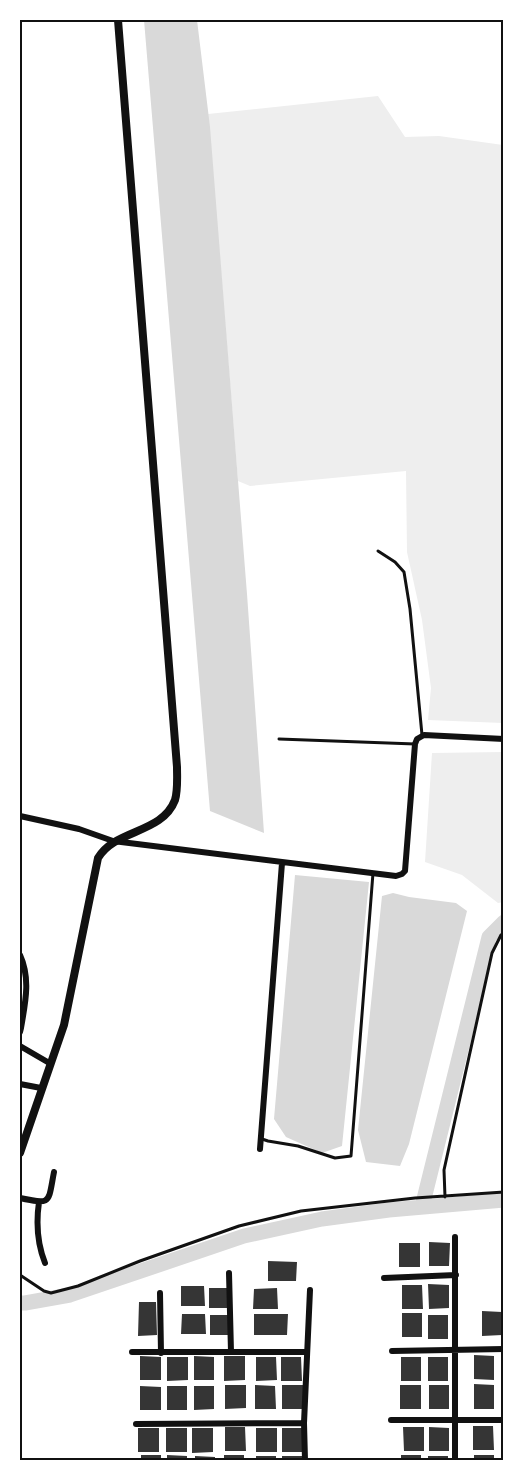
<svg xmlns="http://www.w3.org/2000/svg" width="523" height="1480" font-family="'Golos Text',sans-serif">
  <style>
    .green { fill: #eee }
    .water { fill: #d9d9d9 }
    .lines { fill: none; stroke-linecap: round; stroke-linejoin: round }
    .canal { stroke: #d9d9d9; stroke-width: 15 }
    .building { fill: #353535 }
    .path { stroke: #111; stroke-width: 3 }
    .service { stroke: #111; stroke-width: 3 }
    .minor { stroke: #111; stroke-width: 6 }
    .tertiary { stroke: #111; stroke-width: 8 }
    .neatline { fill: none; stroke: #111; stroke-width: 2 }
  </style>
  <rect width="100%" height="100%" fill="#fff"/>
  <path class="green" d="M378 96 405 137 439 136 503 145V723L428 720 431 688 422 620 407 552 406 471 250 486 238 481 208 114Z
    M503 752 504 902 498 903 462 875 425 862 432 753Z"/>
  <path class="water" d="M144 20H197L210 127 247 594 264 833 210 811Z
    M295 875 369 882 342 1146 322 1153 286 1137 274 1119Z
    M393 893 409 897 456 903 467 911 409 1144 400 1166 366 1162 358 1130 382 896Z"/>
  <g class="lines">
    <path class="canal" d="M422 1207 489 937 504 922
      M20 1303H25L70 1295 244 1236 322 1219 389 1210 504 1200"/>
  </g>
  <path class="building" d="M429 1242 450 1243 449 1266H429Z
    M399 1243H420V1267H399Z
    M268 1261 297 1262 296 1281H268Z
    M428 1284 449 1285V1308L429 1309Z
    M402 1285H422L423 1309H402Z
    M181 1286H204L205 1306H181Z
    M209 1288H227V1308H209Z
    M277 1288 278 1309H253L254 1289Z
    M139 1302H156L157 1335 138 1336Z
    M482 1311 502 1312V1335L482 1336Z
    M402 1313H422V1337H402Z
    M182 1314H205L206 1334H181Z
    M254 1314H288L287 1335H254Z
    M210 1315H228V1335H210Z
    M428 1315H448V1339H428Z
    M474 1355 494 1356V1380L474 1379Z
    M140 1356 161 1357V1380H140Z
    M194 1356 214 1357V1380H194Z
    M224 1356H245V1380L224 1381Z
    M167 1357H188V1380L167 1381Z
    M256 1357H276L277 1380 256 1381Z
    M281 1357H301L302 1381H281Z
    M401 1357H421V1381H401Z
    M428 1357H448V1381H428Z
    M474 1384 494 1385V1409H474Z
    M225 1385H246V1408L225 1409Z
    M255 1385 275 1386 276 1409H255Z
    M282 1385H303V1409H282Z
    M400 1385H421V1409H400Z
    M429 1385H449V1409H429Z
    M140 1386 161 1387V1410H140Z
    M167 1386H187V1410H167Z
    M194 1386H214V1409L194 1410Z
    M473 1426H493L494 1450H473Z
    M225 1427H245L246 1451H225Z
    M403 1427H424V1451H404Z
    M429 1427 449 1428V1451H429Z
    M138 1428H159V1452H138Z
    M166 1428H187V1452H166Z
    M192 1428H213V1452L192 1453Z
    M256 1428H277V1452H256Z
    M282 1428H302V1452H282Z
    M141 1455H161V1460H141Z
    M167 1455 187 1456V1460H167Z
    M224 1455H244V1460H224Z
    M401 1455H421V1460H401Z
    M474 1455H494V1460H474Z
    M195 1456 215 1457V1460H195Z
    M256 1456H276V1460H256Z
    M282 1456H303V1460H282Z
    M428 1456H448V1460H428Z"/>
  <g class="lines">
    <path class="path" d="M445 1197 444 1170 492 953 501 935 504 933
      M20 1275 44 1291 51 1293 78 1286 140 1261 239 1226 301 1211 415 1198 504 1192"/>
    <path class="service" d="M378 551 395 562 404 572 410 609 422 735
      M279 739 415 744
      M262 1139 268 1141 298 1146 335 1158 351 1156 373 873"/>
    <path class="minor" d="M20 816 79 829 113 841 396 876 402 874 405 871 415 744 417 739 424 735 504 739
      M20 955C31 979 25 1004 21 1028L20 1032
      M20 1046 51 1064
      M20 1084 41 1088
      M260 1149 282 863
      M20 1198C52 1205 48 1203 54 1172
      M39 1202C36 1223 37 1243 45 1263
      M229 1273 231 1352
      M384 1278 456 1275
      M160 1293 161 1353
      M392 1351 504 1349
      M132 1352H307
      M391 1420H504
      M136 1424 304 1423
      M305 1460 304 1423 310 1290
      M455 1460V1237"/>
    <path class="tertiary" d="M20 1153 64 1025 98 858C115 829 162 834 175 800 178 790 177 777 177 767L118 20"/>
  </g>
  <rect width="523" height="1480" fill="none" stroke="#ffffff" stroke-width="42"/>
  <rect x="21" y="21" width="481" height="1438" class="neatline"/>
</svg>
